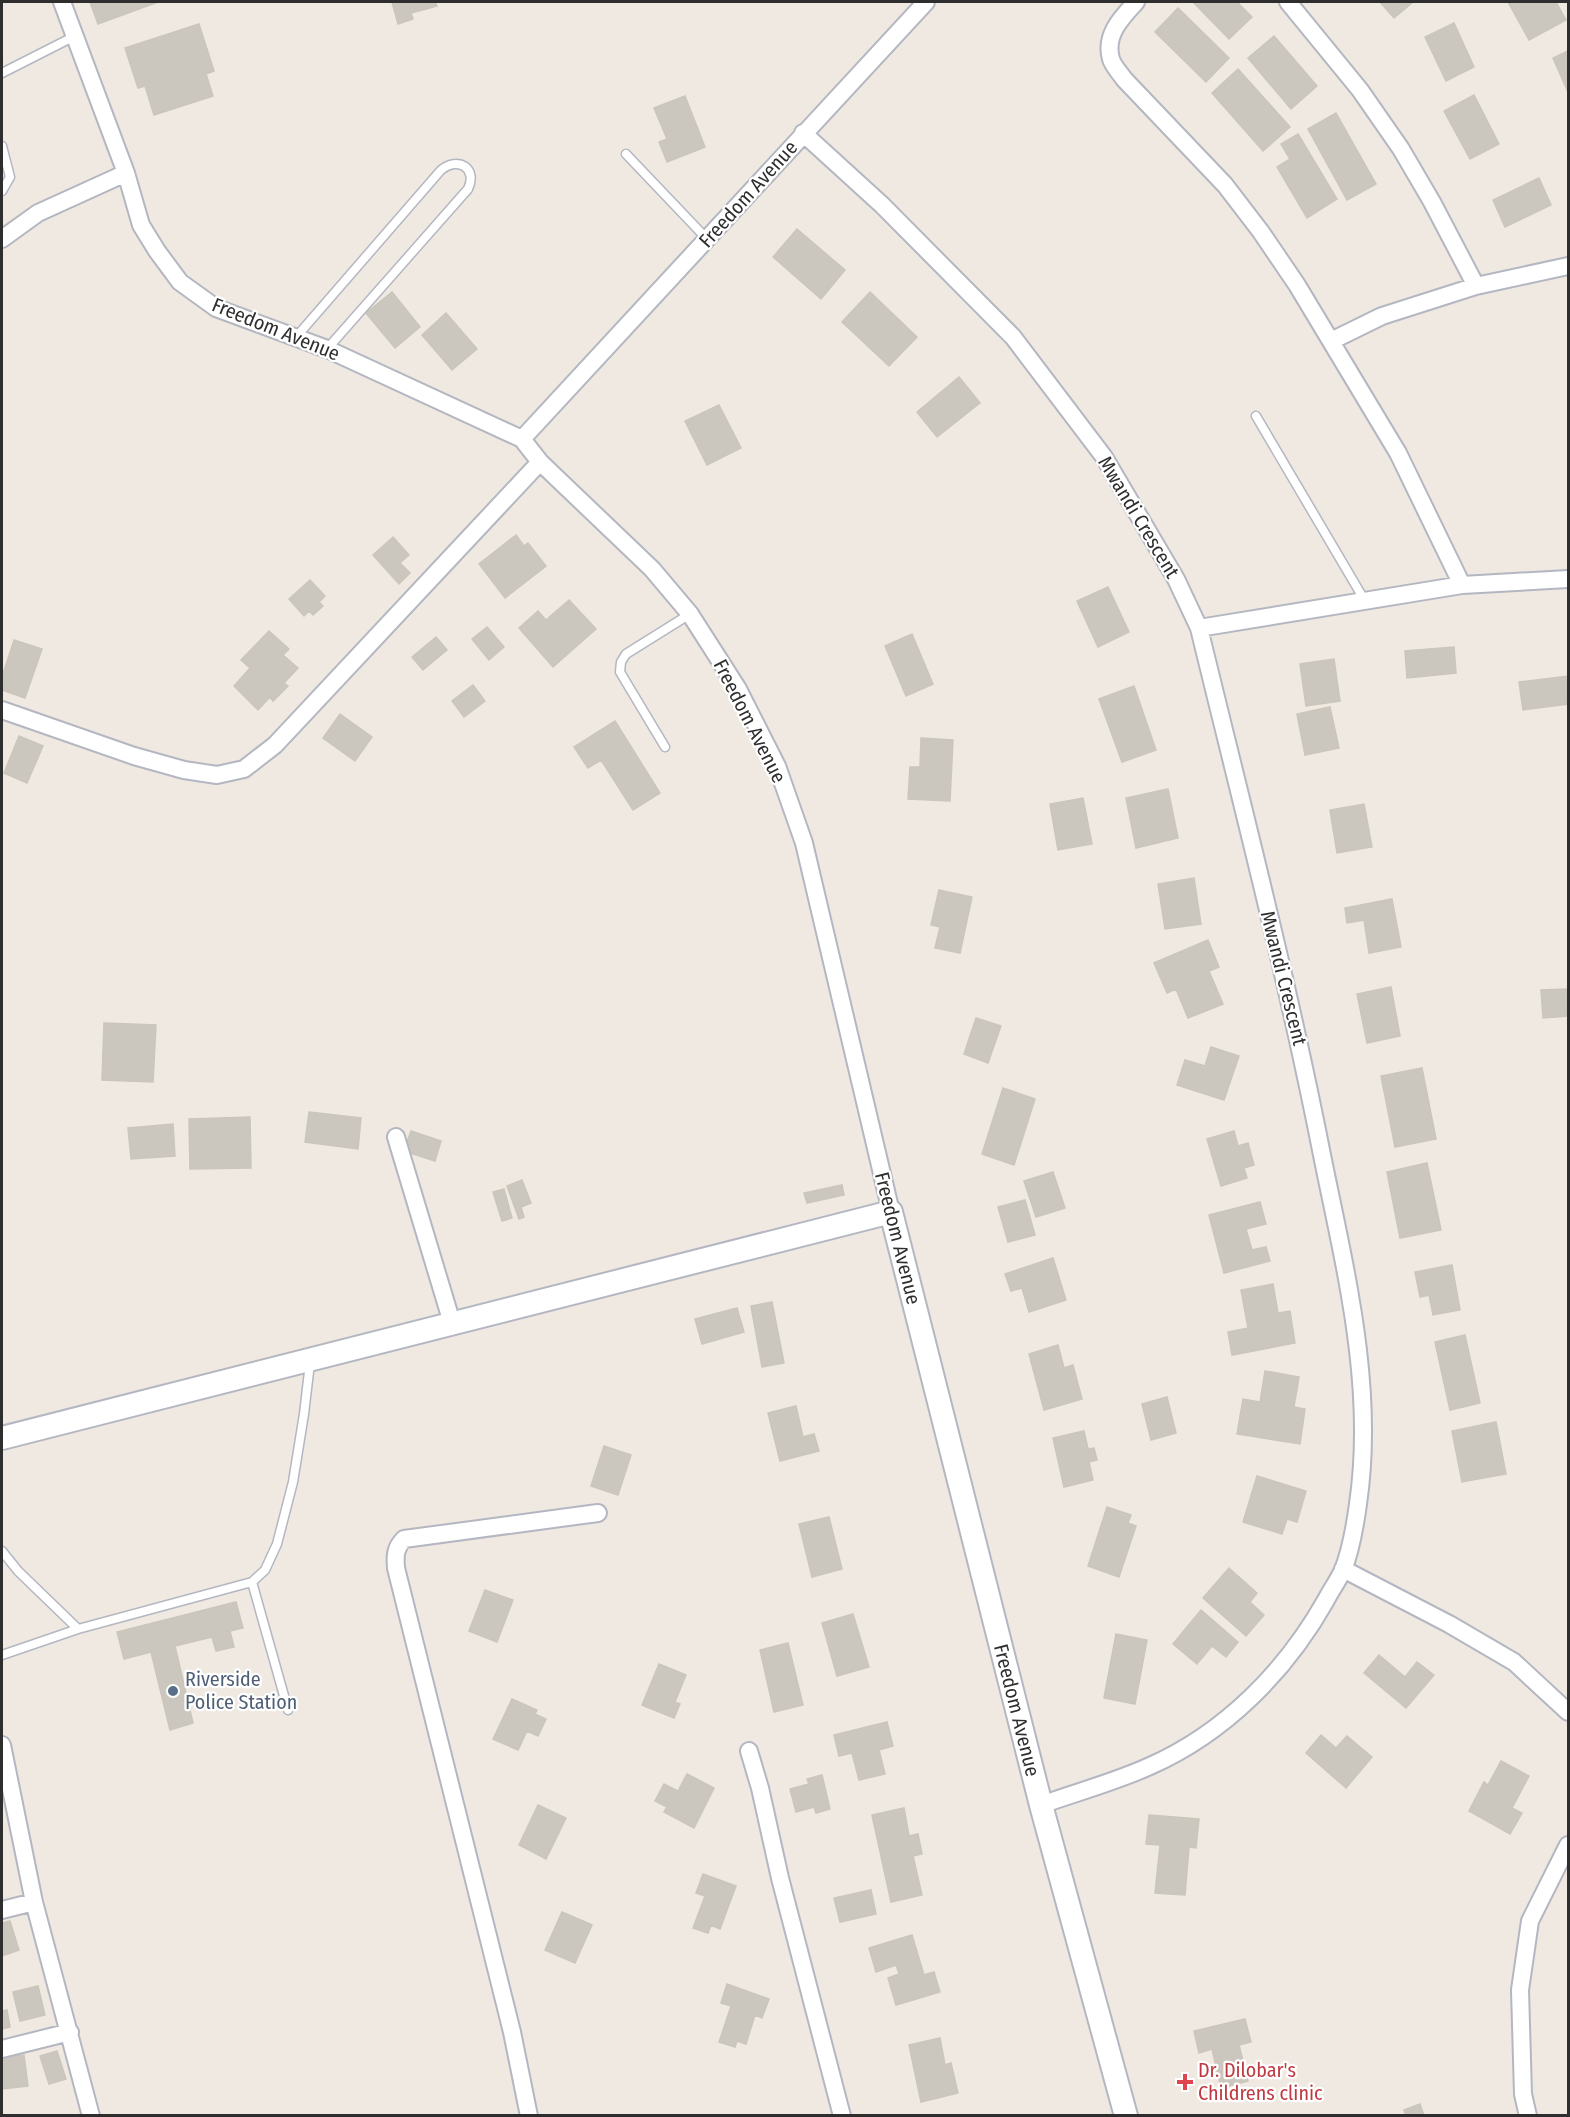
<svg xmlns="http://www.w3.org/2000/svg" width="1570" height="2117" font-family="'Fira Sans Condensed',sans-serif">
  <style>
    .building { fill: #cbc7bf; stroke: #cbc5ba; stroke-width: 1.5 }
    .lines { fill: none; stroke-linecap: round; stroke-linejoin: round }
    .lane-casing { stroke: #b4b7c1; stroke-width: 11 }
    .street-casing { stroke: #b4b7c1; stroke-width: 20 }
    .secondary-casing { stroke: #b4b7c1; stroke-width: 26 }
    .lane { stroke: #fff; stroke-width: 8 }
    .street { stroke: #fff; stroke-width: 16 }
    .secondary { stroke: #fff; stroke-width: 22 }
    .service-dot { fill: #5c6f8a; stroke: #fff; stroke-width: 2 }
    .health-dot { fill: #e0444e; stroke: #fff; stroke-width: 2 }
    .labels { text-anchor: middle; dominant-baseline: central; stroke-width: 4.5; stroke-linejoin: round; paint-order: stroke }
    .street-label { font-size: 20px; fill: #2e2e2e; stroke: #fff }
    .service-label { font-size: 20px; fill: #4e5e75; stroke: #fff; text-anchor: start }
    .health-label { font-size: 20px; fill: #be3a42; stroke: #fff; text-anchor: start }
  </style>
  <rect width="100%" height="100%" fill="#efe9e1"/>
  <path class="building" d="M90 2H158L98 24Z
    M392 2H435L437 6 411 13 413 19 398 24Z
    M1193 2H1237L1252 17 1229 39Z
    M1380 2H1413L1394 18Z
    M1508 2H1556L1566 20 1529 40Z
    M1178 8 1229 58 1206 82 1155 32Z
    M1454 23 1474 67 1446 81 1425 37Z
    M199 24 214 71 206 74 213 96 154 115 145 86 138 88 125 48Z
    M1274 36 1317 86 1291 109 1248 58Z
    M1568 51V92L1553 58Z
    M1238 69 1290 127 1263 151 1212 93Z
    M1474 95 1499 144 1470 159 1444 111Z
    M685 96 705 147 667 162 659 142 667 139 654 108Z
    M1336 113 1376 184 1347 200 1308 129Z
    M1298 134 1337 199 1307 218 1277 167 1290 159 1281 144Z
    M1539 178 1551 205 1505 227 1493 200Z
    M797 229 845 270 821 299 773 257Z
    M392 292 420 327 395 348 366 313Z
    M870 292 917 337 889 366 842 322Z
    M446 313 477 349 452 370 422 335Z
    M959 377 980 403 937 437 917 412Z
    M719 405 741 448 707 465 685 421Z
    M516 535 524 546 528 543 546 566 505 598 479 564Z
    M393 537 409 555 400 563 410 573 399 584 373 555Z
    M310 580 325 596 319 602 323 606 313 615 309 611 304 616 289 599Z
    M1108 587 1129 632 1098 647 1077 601Z
    M569 600 596 629 553 667 519 628 538 611 546 620Z
    M487 627 504 647 489 660 472 639Z
    M269 631 289 649 283 655 298 668 284 683 288 686 273 701 270 697 258 710 234 686 250 668 241 660Z
    M912 634 933 684 906 696 885 646Z
    M436 637 447 650 423 670 412 657Z
    M14 640 42 649 25 698 2 690V677Z
    M1454 647 1456 673 1407 678 1405 651Z
    M1334 659 1340 701 1306 706 1300 664Z
    M1568 676V704L1523 710 1519 682Z
    M473 685 485 701 464 717 452 701Z
    M1134 686 1156 750 1122 762 1099 699Z
    M1330 707 1339 748 1305 755 1297 714Z
    M340 714 372 737 355 761 323 738Z
    M615 721 660 793 633 810 601 760 588 768 574 747Z
    M19 736 43 746 27 783 4 773Z
    M921 738 953 740 950 801 908 799 910 767H920Z
    M1168 789 1178 838 1136 848 1126 798Z
    M1083 798 1092 844 1058 850 1050 804Z
    M1364 804 1372 847 1337 853 1330 810Z
    M1194 878 1201 924 1165 929 1158 884Z
    M939 890 972 897 960 953 935 948 940 927 931 925Z
    M1392 899 1401 947 1369 953 1364 920 1347 923 1345 908Z
    M1208 940 1219 967 1209 971 1223 1004 1188 1018 1176 989 1167 993 1154 963Z
    M1391 987 1400 1036 1367 1043 1357 994Z
    M1568 989V1016L1543 1018 1541 990Z
    M976 1018 1001 1026 988 1063 964 1054Z
    M104 1023 156 1025 153 1082 102 1080Z
    M1211 1047 1239 1056 1224 1100 1177 1085 1185 1060 1205 1066Z
    M1422 1068 1436 1139 1395 1147 1381 1076Z
    M1003 1088 1035 1099 1014 1165 982 1154Z
    M309 1112 361 1118 358 1149 305 1142Z
    M250 1117 251 1168 190 1169 189 1119Z
    M173 1124 175 1156 131 1159 128 1128Z
    M411 1131 441 1141 435 1161 404 1151Z
    M1234 1131 1238 1146 1248 1143 1254 1165 1244 1168 1247 1178 1221 1186 1207 1139Z
    M1427 1163 1441 1230 1400 1238 1387 1172Z
    M1053 1172 1065 1208 1036 1217 1024 1181Z
    M522 1180 531 1203 521 1207 524 1217 519 1219 507 1186Z
    M842 1185 844 1195 807 1203 804 1193Z
    M504 1189 512 1218 502 1221 493 1192Z
    M1025 1200 1035 1235 1008 1242 998 1207Z
    M1260 1202 1266 1224 1246 1229 1252 1250 1266 1247 1270 1261 1224 1273 1209 1215Z
    M1053 1258 1066 1300 1029 1312 1022 1288 1011 1291 1005 1274Z
    M1452 1265 1460 1310 1433 1315 1429 1295 1420 1297 1415 1272Z
    M1273 1284 1278 1313 1290 1311 1295 1343 1232 1355 1228 1332 1248 1328 1241 1290Z
    M772 1302 784 1363 762 1367 751 1306Z
    M737 1308 744 1332 702 1344 695 1319Z
    M1465 1335 1480 1403 1450 1410 1435 1342Z
    M1058 1345 1064 1368 1073 1365 1082 1399 1044 1410 1029 1354Z
    M1265 1371 1299 1377 1294 1407 1305 1409 1300 1444 1237 1434 1243 1399 1260 1402Z
    M1167 1397 1176 1433 1151 1440 1142 1404Z
    M796 1406 803 1437 814 1434 819 1451 780 1461 768 1413Z
    M1496 1422 1506 1474 1462 1482 1452 1431Z
    M1084 1431 1088 1449 1094 1448 1097 1460 1089 1462 1093 1480 1064 1487 1053 1438Z
    M604 1446 631 1455 618 1495 591 1486Z
    M1257 1476 1306 1491 1297 1522 1287 1519 1282 1534 1243 1522Z
    M1107 1507 1131 1515 1128 1523 1136 1526 1119 1577 1088 1566Z
    M829 1517 842 1569 812 1577 799 1524Z
    M1229 1568 1257 1593 1250 1602 1264 1615 1246 1636 1203 1598Z
    M485 1590 513 1600 497 1642 469 1631Z
    M236 1602 243 1628 230 1631 234 1647 216 1651 212 1637 175 1646 193 1723 170 1730 151 1652 124 1659 117 1632Z
    M1201 1610 1238 1642 1226 1657 1212 1646 1197 1664 1173 1644Z
    M853 1614 869 1667 837 1676 822 1623Z
    M1116 1634 1147 1640 1135 1704 1104 1698Z
    M788 1643 803 1705 774 1712 760 1650Z
    M1379 1655 1405 1677 1417 1662 1434 1675 1406 1708 1364 1673Z
    M659 1664 686 1675 675 1702 680 1704 674 1718 642 1705Z
    M512 1699 537 1710 535 1714 546 1719 538 1736 527 1731 518 1750 493 1739Z
    M887 1722 893 1746 879 1750 885 1774 859 1780 852 1753 839 1756 834 1735Z
    M1321 1735 1336 1748 1347 1736 1372 1757 1346 1788 1306 1753Z
    M1501 1761 1529 1776 1512 1808 1522 1813 1510 1834 1469 1811 1484 1782 1488 1785Z
    M687 1774 714 1788 694 1828 664 1812 667 1807 655 1801 664 1784 678 1791Z
    M822 1775 830 1809 816 1813 814 1807 796 1812 790 1789 809 1784 807 1779Z
    M538 1805 566 1818 546 1859 519 1845Z
    M904 1808 909 1836 918 1834 922 1854 913 1856 922 1895 891 1902 872 1815Z
    M1149 1815 1199 1819 1196 1848 1189 1847 1185 1895 1155 1893 1160 1845 1146 1844Z
    M703 1874 736 1886 720 1929 711 1925 708 1933 693 1928 705 1896 696 1893Z
    M871 1890 876 1914 840 1922 834 1898Z
    M562 1912 592 1925 575 1963 545 1950Z
    M10 1921 19 1950 2 1956V1923Z
    M912 1935 924 1975 934 1972 940 1992 896 2005 888 1978 899 1974 896 1965 876 1972 869 1948Z
    M727 1984 769 1999 762 2018 755 2015 746 2044 737 2041 735 2047 719 2042 731 2006 721 2003Z
    M38 1986 45 2015 20 2021 13 1992Z
    M7 2010 10 2027 2 2029V2011Z
    M1245 2019 1251 2042 1239 2045 1248 2081 1221 2088 1212 2049 1199 2053 1194 2031Z
    M940 2038 945 2065 951 2063 958 2093 921 2102 909 2045Z
    M57 2051 66 2079 49 2084 40 2056Z
    M24 2055 28 2086 2 2089V2058Z
    M1420 2104 1424 2116H1406L1404 2110Z"/>
  <g class="lines">
    <defs>
      <path id="lane" d="M2 73 75 36
        M2 146 10 177 2 191
        M626 154 707 239
        M297 336 441 170C458 156 478 168 468 189L327 349
        M1256 416 1365 601
        M665 747 620 672 621 662 626 654 690 614
        M2 1551 18 1571 78 1629
        M252 1582 288 1710
        M2 1655 78 1629 252 1582 265 1570 277 1544 293 1482 304 1414 310 1363"/>
      <path id="street" d="M62 2 126 173 141 225 157 251 180 282 216 308 327 349 522 439 540 462 652 569 690 614 738 689 777 766 804 843 891 1212
        M1136 2C1122 17 1104 35 1111 59 1113 66 1120 73 1124 79L1225 185 1261 232 1297 285 1398 453 1462 585
        M1288 2 1360 90 1401 149 1432 202 1476 286 1568 266
        M803 133 882 205 1013 337 1104 457 1176 579 1199 628C1242 805 1288 981 1323 1160 1346 1273 1375 1388 1358 1504 1355 1526 1351 1550 1343 1570 1338 1581 1331 1590 1326 1600 1286 1671 1225 1733 1150 1766 1115 1782 1077 1792 1041 1805
        M2 239 38 213 126 173
        M1331 341 1382 316 1476 286
        M522 439 926 2
        M1199 628 1462 585 1568 579
        M2 710 134 756 184 770 217 775 244 769 275 745 540 462
        M396 1137 452 1323
        M1343 1569 1449 1624 1514 1662 1568 1712
        M2 1745 34 1902 91 2116
        M749 1751 760 1788 780 1878 842 2116
        M2 1910 34 1902
        M2 2049 70 2032
        M529 2116 512 2032 396 1568C395 1556 395 1548 404 1539L598 1513
        M1528 2116 1523 2094 1520 1990 1530 1921 1568 1845"/>
      <path id="secondary" d="M2 1438 891 1212 1041 1805 1126 2116"/>
    </defs>
    <use href="#lane" class="lane-casing"/>
    <use href="#street" class="street-casing"/>
    <use href="#secondary" class="secondary-casing"/>
    <use href="#lane" class="lane"/>
    <use href="#street" class="street"/>
    <use href="#secondary" class="secondary"/>
  </g>
  <circle class="service-dot" cx="173" cy="1691" r="6"/>
  <path class="health-dot" d="M1182 2073h6v6h6v6h-6v6h-6v-6h-6v-6h6z"/>
  <g class="labels">
    <g class="street-label">
      <text transform="translate(748 194) rotate(-48)">Freedom Avenue</text>
      <text transform="translate(276 329) rotate(22)">Freedom Avenue</text>
      <text transform="translate(1139 517) rotate(59)">Mwandi Crescent</text>
      <text transform="translate(750 721) rotate(63)">Freedom Avenue</text>
      <text transform="translate(1284 978) rotate(76)">Mwandi Crescent</text>
      <text transform="translate(898 1238) rotate(76)">Freedom Avenue</text>
      <text transform="translate(1017 1710) rotate(76)">Freedom Avenue</text>
    </g>
    <g class="service-label">
      <text x="185" y="1679">Riverside<tspan x="185" dy="23">Police Station</tspan></text>
    </g>
    <g class="health-label">
      <text x="1198" y="2070">Dr. Dilobar's<tspan x="1198" dy="23">Childrens clinic</tspan></text>
    </g>
  </g>
  <rect width="1570" height="2117" fill="none" stroke="#2e2e2e" stroke-width="6"/>
</svg>
